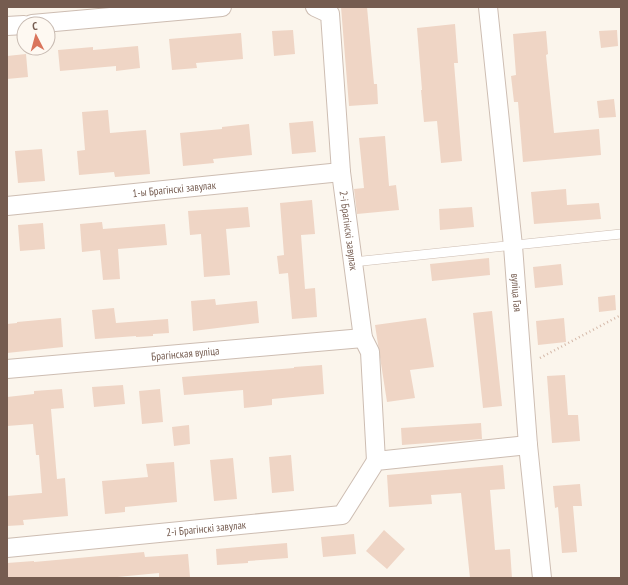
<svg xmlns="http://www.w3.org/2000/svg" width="628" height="585" font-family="'PT Sans Narrow',sans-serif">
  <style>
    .building { fill: #efd5c5 }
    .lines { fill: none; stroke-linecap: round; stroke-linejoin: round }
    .lane-casing { stroke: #cdbdb2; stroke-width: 10 }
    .street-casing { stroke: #cdbdb2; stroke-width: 20 }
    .path { stroke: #d4b8a8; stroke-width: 2.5; stroke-dasharray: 1 3; stroke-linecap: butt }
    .lane { stroke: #fff; stroke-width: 9 }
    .street { stroke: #fff; stroke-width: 18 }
    .labels { text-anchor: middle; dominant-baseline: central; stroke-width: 3; stroke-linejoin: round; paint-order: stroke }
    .street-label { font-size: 11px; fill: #755c50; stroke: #fef9f2 }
  </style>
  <rect width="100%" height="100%" fill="#fbf5ec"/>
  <path class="building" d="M341 7H367L374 84H377L378 104 349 106Z
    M455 24 458 63H454L462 161 441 163 437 121 424 122 421 90H422L417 28Z
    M293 30 295 54 274 56 272 31Z
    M617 30 618 46 601 48 599 31Z
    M546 31 548 54 546 55 554 133 599 129 601 155 523 162 518 102H514L511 76 516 75 513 34Z
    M241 33 243 59 196 63 197 68 172 70 169 39Z
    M138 46 140 68 116 71V66L60 71 58 50 93 47V50Z
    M26 54 28 77 7 79V56Z
    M614 99 616 117 599 118 597 101Z
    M108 110 110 133 146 130 150 174 115 177 114 172 79 175 77 151 85 150 82 112Z
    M313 121 316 152 292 154 289 123Z
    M249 124 252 155 213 159 214 163 183 166 180 133 222 129V127Z
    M385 136 389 186 396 185 399 210 357 214 354 189 364 188 359 138Z
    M42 149 45 181 18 183 15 151Z
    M566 189 567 205 599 203 601 219 534 224 531 192Z
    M312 200 315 234 301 235 305 289 315 288 317 317 292 319 288 273 279 274 277 256 284 255 280 203Z
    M248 207 250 227 226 229 230 275 204 277 201 234 190 235 188 211Z
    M472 207 474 227 440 230 439 209Z
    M102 222 103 229 165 224 167 245 118 249 120 279 103 280 100 250 82 252 80 224Z
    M43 223 45 249 20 251 18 225Z
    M489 258 490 275 432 281 430 264Z
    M561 264 563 285 535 288 533 267Z
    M615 295 616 310 599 312 598 297Z
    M215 299 216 305 257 301 259 323 193 331 191 301Z
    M114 308 116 323 168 319 169 333 153 334V336L136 337V336L95 339 92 310Z
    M492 311 502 406 483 408 473 313Z
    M61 318 63 347 7 353V324L17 323V322Z
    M426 318 434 367 410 370 415 398 387 402 375 325Z
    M564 318 566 342 538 345 536 321Z
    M322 365 324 394 272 399V405L244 408 243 390 184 395 182 377 294 368V367Z
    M565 375 568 415H578L580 441 552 443 547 376Z
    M123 385 125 404 94 407 92 387Z
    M62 389 64 408 51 409 57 479 65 478 68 516 23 520 24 525 7 526V496L42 493 39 455H36L33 424 7 426V397L34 394V391Z
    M160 389 163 422 142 424 139 391Z
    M481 423 482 439 402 445 401 428Z
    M189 425 190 444 174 446 172 427Z
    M291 455 294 491 272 493 269 457Z
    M233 458 237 499 214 501 210 460Z
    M174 462 177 502 125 507V512L105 514 102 481 148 477 146 464Z
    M503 465 505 489 490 490 495 550 510 549 512 578H470L461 493 431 495 432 504 389 507 387 475Z
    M580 484 582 506H573L577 552 562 553 558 507 555 508 553 486Z
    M384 530 405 549 387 569 366 551Z
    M354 534 356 554 323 557 321 537Z
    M287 543 288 558 248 561V563L217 565 216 549Z
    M144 552 145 557 188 554 190 577 159 578V573L107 578H7V563L34 561V562Z"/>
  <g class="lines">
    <defs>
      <path id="lane" d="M353 262 621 234"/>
      <g id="street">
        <path id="s1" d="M315 7 330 14 341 172 363 338 370 352 376 461"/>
        <path id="s2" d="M488 7 513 246 528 445 542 578"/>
        <path d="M32 24 222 7"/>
        <path d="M7 26 24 25"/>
        <path id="s3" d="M7 206 341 172"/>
        <path id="s4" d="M7 369 363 338"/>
        <path id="s5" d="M7 548 342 515 376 461 528 445"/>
      </g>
    </defs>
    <use href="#lane" class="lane-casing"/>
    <use href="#street" class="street-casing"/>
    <path class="path" d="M540 358 621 315"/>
    <use href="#lane" class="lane"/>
    <use href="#street" class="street"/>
  </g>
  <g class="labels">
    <g class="street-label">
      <text stroke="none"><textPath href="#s3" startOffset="168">1-ы Брагінскі завулак</textPath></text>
      <text stroke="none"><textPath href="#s1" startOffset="234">2-і Брагінскі завулак</textPath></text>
      <text stroke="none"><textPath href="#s2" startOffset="287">вуліца Гая</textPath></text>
      <text stroke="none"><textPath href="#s4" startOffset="179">Брагінская вуліца</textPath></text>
      <text stroke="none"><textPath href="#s5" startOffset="200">2-і Брагінскі завулак</textPath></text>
    </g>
  </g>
  <rect width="628" height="585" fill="none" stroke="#755c50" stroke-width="16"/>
  <g transform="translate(36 36) rotate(354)"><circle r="19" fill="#fef9f2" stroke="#c7bab1"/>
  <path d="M0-3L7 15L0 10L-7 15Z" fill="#da755c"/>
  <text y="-6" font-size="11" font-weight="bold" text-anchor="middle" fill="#755c50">С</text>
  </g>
</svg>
